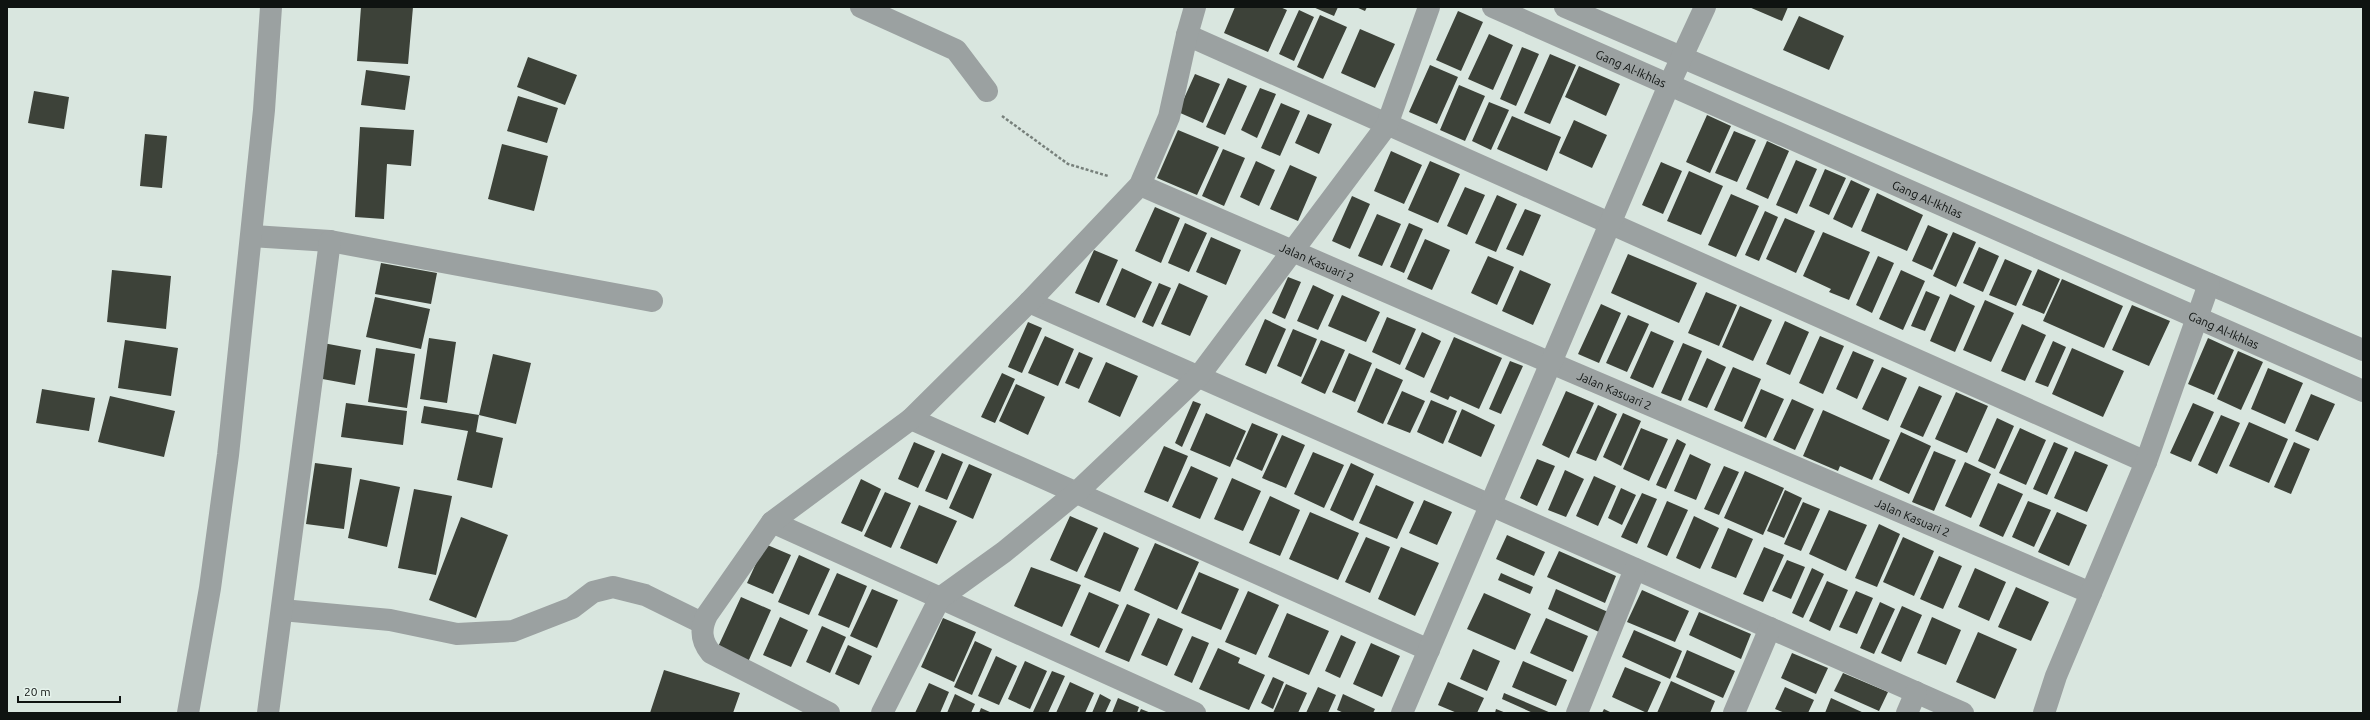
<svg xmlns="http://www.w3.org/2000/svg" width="2370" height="720" font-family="Ubuntu,sans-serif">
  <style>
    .building { fill: #3d4239 }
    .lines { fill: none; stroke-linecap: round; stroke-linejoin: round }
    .path { stroke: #77807b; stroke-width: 2.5; stroke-dasharray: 3 2; stroke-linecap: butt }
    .minor { stroke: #9ba1a1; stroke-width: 22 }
    .labels { text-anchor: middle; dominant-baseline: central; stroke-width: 4; stroke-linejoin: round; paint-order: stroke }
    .street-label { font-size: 12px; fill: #0f1311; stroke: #e6f3ec }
  </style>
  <rect width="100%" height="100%" fill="#d9e6df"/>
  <path class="building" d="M361 7H413L408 64 357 61Z
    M1235 7H1280L1287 10 1268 52 1224 33Z
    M1313 7H1338L1334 16Z
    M1356 7H1367L1365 11Z
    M1749 7H1788L1782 21Z
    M1299 10 1314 17 1294 61 1279 54Z
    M1458 11 1483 22 1461 71 1436 60Z
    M1320 15 1347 27 1323 79 1297 67Z
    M1799 16 1844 36 1829 70 1783 50Z
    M1360 29 1395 44 1375 88 1341 73Z
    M1489 34 1513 45 1493 90 1468 79Z
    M1522 47 1539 54 1516 106 1500 99Z
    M1550 54 1576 65 1550 124 1524 113Z
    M528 57 577 75 565 105 517 87Z
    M1430 65 1458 77 1437 124 1409 112Z
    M1579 66 1620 84 1606 116 1565 97Z
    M366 70 410 76 405 110 361 105Z
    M1195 74 1220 84 1203 123 1178 112Z
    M1228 78 1247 86 1225 135 1206 127Z
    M1459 85 1485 96 1465 141 1440 130Z
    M1260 88 1276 94 1257 138 1241 130Z
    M34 91 69 97 64 129 28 123Z
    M518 96 558 108 547 143 507 131Z
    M1489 102 1509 110 1491 150 1472 141Z
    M1281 103 1300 111 1280 156 1261 148Z
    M1308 114 1332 124 1319 154 1295 143Z
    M1707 115 1731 126 1710 173 1686 162Z
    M1512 116 1561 137 1547 171 1497 149Z
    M1574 120 1607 135 1592 168 1559 153Z
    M360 127 414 130 411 166 387 164 384 219 355 217Z
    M1178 130 1219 147 1197 195 1157 178Z
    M1734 131 1756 140 1737 182 1715 173Z
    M145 134 167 136 162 188 140 186Z
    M1767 141 1789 151 1768 199 1746 189Z
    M502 144 548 156 534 211 488 199Z
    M1223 149 1245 158 1224 206 1202 196Z
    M1391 151 1422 165 1404 204 1374 191Z
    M1796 160 1817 169 1797 214 1776 205Z
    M1256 161 1275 170 1259 206 1240 197Z
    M1430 161 1460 174 1438 223 1408 210Z
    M1661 162 1682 171 1663 214 1642 205Z
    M1290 165 1317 177 1298 221 1270 209Z
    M1825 169 1846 178 1829 215 1809 206Z
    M1689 171 1723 186 1701 235 1667 221Z
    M1851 180 1870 189 1852 228 1833 219Z
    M1465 187 1485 195 1467 235 1447 226Z
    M1877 193 1923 215 1907 251 1861 231Z
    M1731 194 1759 206 1736 257 1708 245Z
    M1497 195 1517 204 1496 252 1475 243Z
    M1352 196 1370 204 1350 249 1332 241Z
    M1155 207 1180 218 1161 263 1135 251Z
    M1525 209 1541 215 1523 256 1506 249Z
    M1765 211 1778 217 1759 261 1745 255Z
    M1377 214 1401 224 1382 266 1358 256Z
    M1785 218 1815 231 1796 273 1766 259Z
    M1185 223 1207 233 1189 272 1168 263Z
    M1409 223 1423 229 1404 273 1390 267Z
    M1928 225 1948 234 1932 270 1912 261Z
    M1823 232 1870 252 1849 300 1829 292 1831 289 1803 276Z
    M1953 232 1976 242 1956 287 1933 276Z
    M1211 237 1241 250 1226 285 1196 272Z
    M1425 239 1450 250 1432 290 1407 279Z
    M1979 247 1999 256 1983 292 1963 283Z
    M1094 250 1118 260 1099 303 1075 293Z
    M1628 254 1697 283 1679 323 1611 293Z
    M1488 256 1514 267 1497 305 1471 293Z
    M1878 256 1894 263 1872 313 1856 305Z
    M2005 259 2032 271 2016 306 1989 295Z
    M381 263 437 273 431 304 375 294Z
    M1122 268 1152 282 1135 318 1106 305Z
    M2038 269 2060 279 2044 314 2022 305Z
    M112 270 171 276 166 329 107 322Z
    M1520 270 1551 284 1533 325 1502 311Z
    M1901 270 1925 281 1903 330 1879 319Z
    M1288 277 1301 282 1285 319 1272 313Z
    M2062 279 2123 306 2104 348 2043 321Z
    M1159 283 1171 288 1153 327 1142 322Z
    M1179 283 1208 296 1190 336 1161 324Z
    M1313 285 1334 295 1318 330 1297 321Z
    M1926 291 1940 297 1925 331 1911 326Z
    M1706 292 1737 305 1719 346 1688 333Z
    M1950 294 1975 306 1955 352 1930 341Z
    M1342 295 1380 312 1366 342 1328 326Z
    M375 297 430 309 421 349 366 337Z
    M1985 300 2014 313 1991 362 1963 350Z
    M1601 304 1621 313 1599 363 1578 354Z
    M2132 305 2170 321 2149 366 2112 350Z
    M1740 306 1772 320 1753 361 1722 347Z
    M1628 315 1649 324 1627 372 1606 363Z
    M1387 317 1416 329 1400 365 1372 352Z
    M1265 319 1286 329 1266 374 1245 365Z
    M1785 321 1809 332 1790 375 1766 364Z
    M1028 322 1042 328 1022 373 1008 367Z
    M2022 324 2046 335 2025 381 2001 371Z
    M1293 329 1317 339 1301 377 1277 366Z
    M1651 331 1674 341 1653 388 1630 378Z
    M1422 332 1441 341 1424 378 1405 369Z
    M1045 336 1074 349 1058 386 1028 373Z
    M1820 336 1844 346 1823 394 1799 383Z
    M1454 337 1502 358 1479 409 1450 396 1448 400 1430 392Z
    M429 338 456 342 447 403 420 399Z
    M2208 338 2234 350 2214 395 2188 384Z
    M125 340 178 348 171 396 118 388Z
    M1321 340 1345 350 1325 394 1301 383Z
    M2053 341 2066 347 2048 387 2035 382Z
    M323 343 361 350 355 385 317 378Z
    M1683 343 1702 351 1681 401 1661 393Z
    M376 348 415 354 407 408 368 402Z
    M2072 348 2124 371 2103 417 2052 394Z
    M1853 351 1874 360 1857 399 1836 389Z
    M2238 351 2263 362 2241 410 2217 399Z
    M1079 352 1093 358 1079 389 1065 383Z
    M1349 353 1372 363 1355 402 1332 392Z
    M493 354 531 363 516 424 479 415Z
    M1707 358 1726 367 1707 408 1688 400Z
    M1510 361 1523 366 1501 414 1489 409Z
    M1106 362 1138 376 1120 417 1088 402Z
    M1733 367 1761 379 1742 422 1714 410Z
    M1882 367 1907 378 1888 421 1862 409Z
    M1376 368 1403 380 1383 424 1357 412Z
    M2268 368 2303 383 2285 424 2251 409Z
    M1002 373 1015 379 995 423 981 417Z
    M1016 384 1045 397 1028 435 999 421Z
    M1919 386 1942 396 1923 437 1900 427Z
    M42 389 95 398 89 431 36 423Z
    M1761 389 1784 399 1766 438 1744 428Z
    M1402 391 1425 401 1410 433 1387 424Z
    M1566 391 1594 403 1569 458 1542 445Z
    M1956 392 1988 406 1967 453 1935 439Z
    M2311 394 2335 404 2318 441 2295 431Z
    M110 396 175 411 164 457 98 442Z
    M1792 399 1814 409 1795 450 1773 440Z
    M1431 400 1457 411 1443 444 1417 432Z
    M1193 401 1201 404 1182 447 1175 443Z
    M346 403 407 411 403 445 341 437Z
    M2193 403 2214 412 2191 462 2170 453Z
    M1598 405 1617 414 1596 461 1576 453Z
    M424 406 479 415 476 432 503 438 492 488 457 480 468 431 421 423Z
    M1462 409 1495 425 1481 457 1448 442Z
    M1823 410 1890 440 1872 480 1840 466 1838 471 1803 456Z
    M1206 413 1246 431 1230 467 1190 450Z
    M1623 413 1641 421 1621 466 1603 457Z
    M2221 415 2240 423 2217 474 2198 465Z
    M1997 418 2014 426 1995 469 1978 461Z
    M2249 422 2288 439 2269 483 2229 466Z
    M1252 423 1278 434 1262 471 1236 459Z
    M1641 428 1668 439 1649 481 1623 469Z
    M2020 428 2046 440 2026 485 1999 473Z
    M1901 432 1931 446 1909 494 1879 480Z
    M1282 435 1305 445 1286 488 1262 478Z
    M1677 439 1686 444 1666 489 1656 485Z
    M914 442 935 451 918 488 898 479Z
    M2054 442 2068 448 2047 495 2033 489Z
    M2294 442 2310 449 2291 494 2274 487Z
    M1164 446 1188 456 1168 502 1144 492Z
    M1934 451 1956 460 1934 511 1912 502Z
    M2075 451 2108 465 2087 512 2054 498Z
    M1313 452 1344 465 1324 508 1294 494Z
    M942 453 963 462 947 500 925 491Z
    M1690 454 1711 464 1696 500 1674 491Z
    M1537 459 1555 466 1537 506 1520 498Z
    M1965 462 1991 474 1971 518 1945 506Z
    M315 463 352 468 344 529 306 524Z
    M1351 463 1374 474 1353 521 1330 510Z
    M969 464 992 474 973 519 949 508Z
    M1191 466 1218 478 1200 519 1172 507Z
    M1724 466 1739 472 1719 515 1704 509Z
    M1565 470 1584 479 1566 517 1548 510Z
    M1745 471 1784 488 1763 535 1724 518Z
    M1594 476 1616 486 1598 526 1576 516Z
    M1232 478 1261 491 1243 531 1214 519Z
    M360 479 400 487 387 547 348 538Z
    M861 479 881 489 862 532 841 523Z
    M1998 483 2023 494 2003 537 1979 526Z
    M1376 485 1414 502 1397 539 1359 523Z
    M1621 488 1636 495 1622 525 1608 518Z
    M414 489 452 496 436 575 398 568Z
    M1785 490 1802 498 1784 538 1767 531Z
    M885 492 911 503 891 548 864 536Z
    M1642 493 1657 499 1637 544 1621 537Z
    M1270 496 1300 510 1280 556 1249 543Z
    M1424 500 1452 512 1437 545 1409 533Z
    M1667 501 1688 510 1667 556 1647 547Z
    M2028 501 2051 510 2034 547 2012 537Z
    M1803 502 1820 509 1801 551 1784 544Z
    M919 505 957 521 937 564 900 548Z
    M1829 510 1867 525 1846 571 1809 554Z
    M1310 512 1359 533 1338 580 1289 559Z
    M2057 512 2087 525 2069 566 2038 552Z
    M1070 516 1098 528 1077 572 1050 560Z
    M1694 516 1719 528 1700 569 1676 558Z
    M461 517 508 535 476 618 429 600Z
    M1879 524 1900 534 1877 587 1855 578Z
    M1728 528 1753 539 1736 578 1711 568Z
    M1104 532 1139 548 1120 592 1084 577Z
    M1507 535 1545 552 1534 576 1496 559Z
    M1366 537 1390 547 1370 593 1345 582Z
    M1903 537 1934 551 1914 596 1883 582Z
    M1155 543 1199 562 1177 610 1134 590Z
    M765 544 791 555 773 594 747 583Z
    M1401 547 1439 563 1415 616 1378 599Z
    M1764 547 1784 555 1763 602 1743 594Z
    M1559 551 1616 576 1605 603 1547 577Z
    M799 555 830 569 809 615 778 602Z
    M1939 556 1962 566 1943 609 1920 599Z
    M1787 560 1805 567 1791 599 1772 591Z
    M1031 567 1081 585 1062 627 1014 606Z
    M1812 568 1824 574 1803 618 1792 613Z
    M1975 568 2006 582 1989 621 1958 607Z
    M1199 572 1239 589 1221 630 1181 613Z
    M837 573 867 586 849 628 818 615Z
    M1501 573 1533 587 1530 594 1498 580Z
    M1827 581 1848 590 1830 631 1809 621Z
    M2016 587 2049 602 2031 641 1998 627Z
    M872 589 898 600 877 648 850 636Z
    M1556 589 1608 612 1599 632 1548 609Z
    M1642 590 1689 611 1675 642 1627 622Z
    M1248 591 1279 605 1256 655 1225 642Z
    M1856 591 1873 598 1857 634 1839 627Z
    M1089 592 1119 605 1099 648 1070 635Z
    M1484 593 1531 614 1515 650 1467 629Z
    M741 597 771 610 748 662 717 649Z
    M1880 602 1895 609 1874 654 1860 648Z
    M1127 604 1150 614 1129 662 1105 652Z
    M1902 606 1922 615 1901 662 1881 653Z
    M1699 612 1751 634 1741 659 1689 635Z
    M1287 613 1329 631 1309 675 1268 657Z
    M780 617 808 630 791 667 763 655Z
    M1932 617 1961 630 1946 665 1917 653Z
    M943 618 976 632 954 682 921 667Z
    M1158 618 1183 629 1167 666 1141 655Z
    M1546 618 1588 636 1573 672 1530 653Z
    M822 626 846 637 830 673 806 662Z
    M1634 630 1682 651 1670 679 1622 657Z
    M1978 632 2017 649 1995 699 1956 682Z
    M1341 635 1356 642 1340 678 1325 671Z
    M1192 636 1209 643 1192 683 1174 675Z
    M975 641 992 649 972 695 954 687Z
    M1371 643 1400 656 1382 697 1353 684Z
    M848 645 872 656 859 685 835 674Z
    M1218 648 1240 658 1238 663 1265 675 1249 710 1199 689Z
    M1473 649 1500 661 1487 691 1460 679Z
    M1687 650 1735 671 1723 698 1676 677Z
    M1792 653 1828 668 1816 694 1781 678Z
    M996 656 1017 666 999 705 978 696Z
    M1025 661 1047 671 1030 709 1008 699Z
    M1523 661 1567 680 1556 706 1512 687Z
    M1625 667 1661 682 1647 713 1612 697Z
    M664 670 740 693 733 713H650Z
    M1052 671 1065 676 1048 713H1035L1033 712Z
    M1843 673 1888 692 1879 711 1834 691Z
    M1273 677 1284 682 1273 709 1261 703Z
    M1671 681 1715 701 1710 713H1657Z
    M1070 682 1094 693 1085 713H1056Z
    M1448 682 1484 698 1477 713H1457L1438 705Z
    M929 683 949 692 940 713H915Z
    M1286 684 1307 693 1298 713H1273Z
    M1318 687 1336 695 1328 713H1306Z
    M1785 687 1814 700 1808 713H1785L1775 709Z
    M1504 693 1551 713H1533L1502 699Z
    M955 694 975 704 971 713H947Z
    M1100 694 1111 700 1105 713H1092Z
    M1343 694 1375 709 1373 713H1344L1337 710Z
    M1118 698 1139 707 1137 713H1112Z
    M1831 698 1864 713H1825Z
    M981 708 992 713H979Z
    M1141 709 1151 713H1139Z
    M1496 709 1506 713H1495Z
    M1604 709 1612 713H1602Z"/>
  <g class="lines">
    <path class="path" d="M1002 116 1068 164 1108 176"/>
    <g class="minor">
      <path d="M861 7 956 50 987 91"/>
      <path id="s1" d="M1493 7 2363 391"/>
      <path d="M1565 7 2363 350"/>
      <path d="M1187 35 2146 462"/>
      <path id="s2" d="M1140 185 1551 363 2091 593"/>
      <path d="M252 236 330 241 652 301"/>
      <path d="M1029 302 1963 713"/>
      <path d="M911 419 1429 650"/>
      <path d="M772 522 1195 713"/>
      <path d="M282 610 390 620 457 634 513 631 572 608 593 592 613 587 645 595 702 623"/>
      <path d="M188 713 210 588 228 455 264 110 271 7"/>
      <path d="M268 713 330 241"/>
      <path d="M829 713 711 653C701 641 700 629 707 615L772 522 911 419 1029 302 1140 185 1169 117 1187 35 1195 7"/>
      <path d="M882 713 940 598 1004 552 1077 492 1199 376 1387 125 1429 7"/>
      <path d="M1402 713 1669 85 1705 7"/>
      <path d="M1577 713 1635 569"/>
      <path d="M1734 713 1770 628"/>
      <path d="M1907 713 1916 692"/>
      <path d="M2044 713 2056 676 2146 462 2209 284"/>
    </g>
  </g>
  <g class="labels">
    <g class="street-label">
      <text stroke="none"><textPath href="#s1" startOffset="151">Gang Al-Ikhlas</textPath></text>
      <text stroke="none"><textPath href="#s1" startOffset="475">Gang Al-Ikhlas</textPath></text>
      <text stroke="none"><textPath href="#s2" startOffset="193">Jalan Kasuari 2</textPath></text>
      <text stroke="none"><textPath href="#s1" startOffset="799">Gang Al-Ikhlas</textPath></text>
      <text stroke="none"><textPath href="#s2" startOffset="517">Jalan Kasuari 2</textPath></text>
      <text stroke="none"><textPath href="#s2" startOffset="841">Jalan Kasuari 2</textPath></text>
    </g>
  </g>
  <rect width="2370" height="720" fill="none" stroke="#0f1311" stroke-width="16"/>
  <path d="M18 696v6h102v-6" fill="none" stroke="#0f1311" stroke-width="2"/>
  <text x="24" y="696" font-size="12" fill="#0f1311" stroke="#e6f3ec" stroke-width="3" paint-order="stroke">20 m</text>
</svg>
